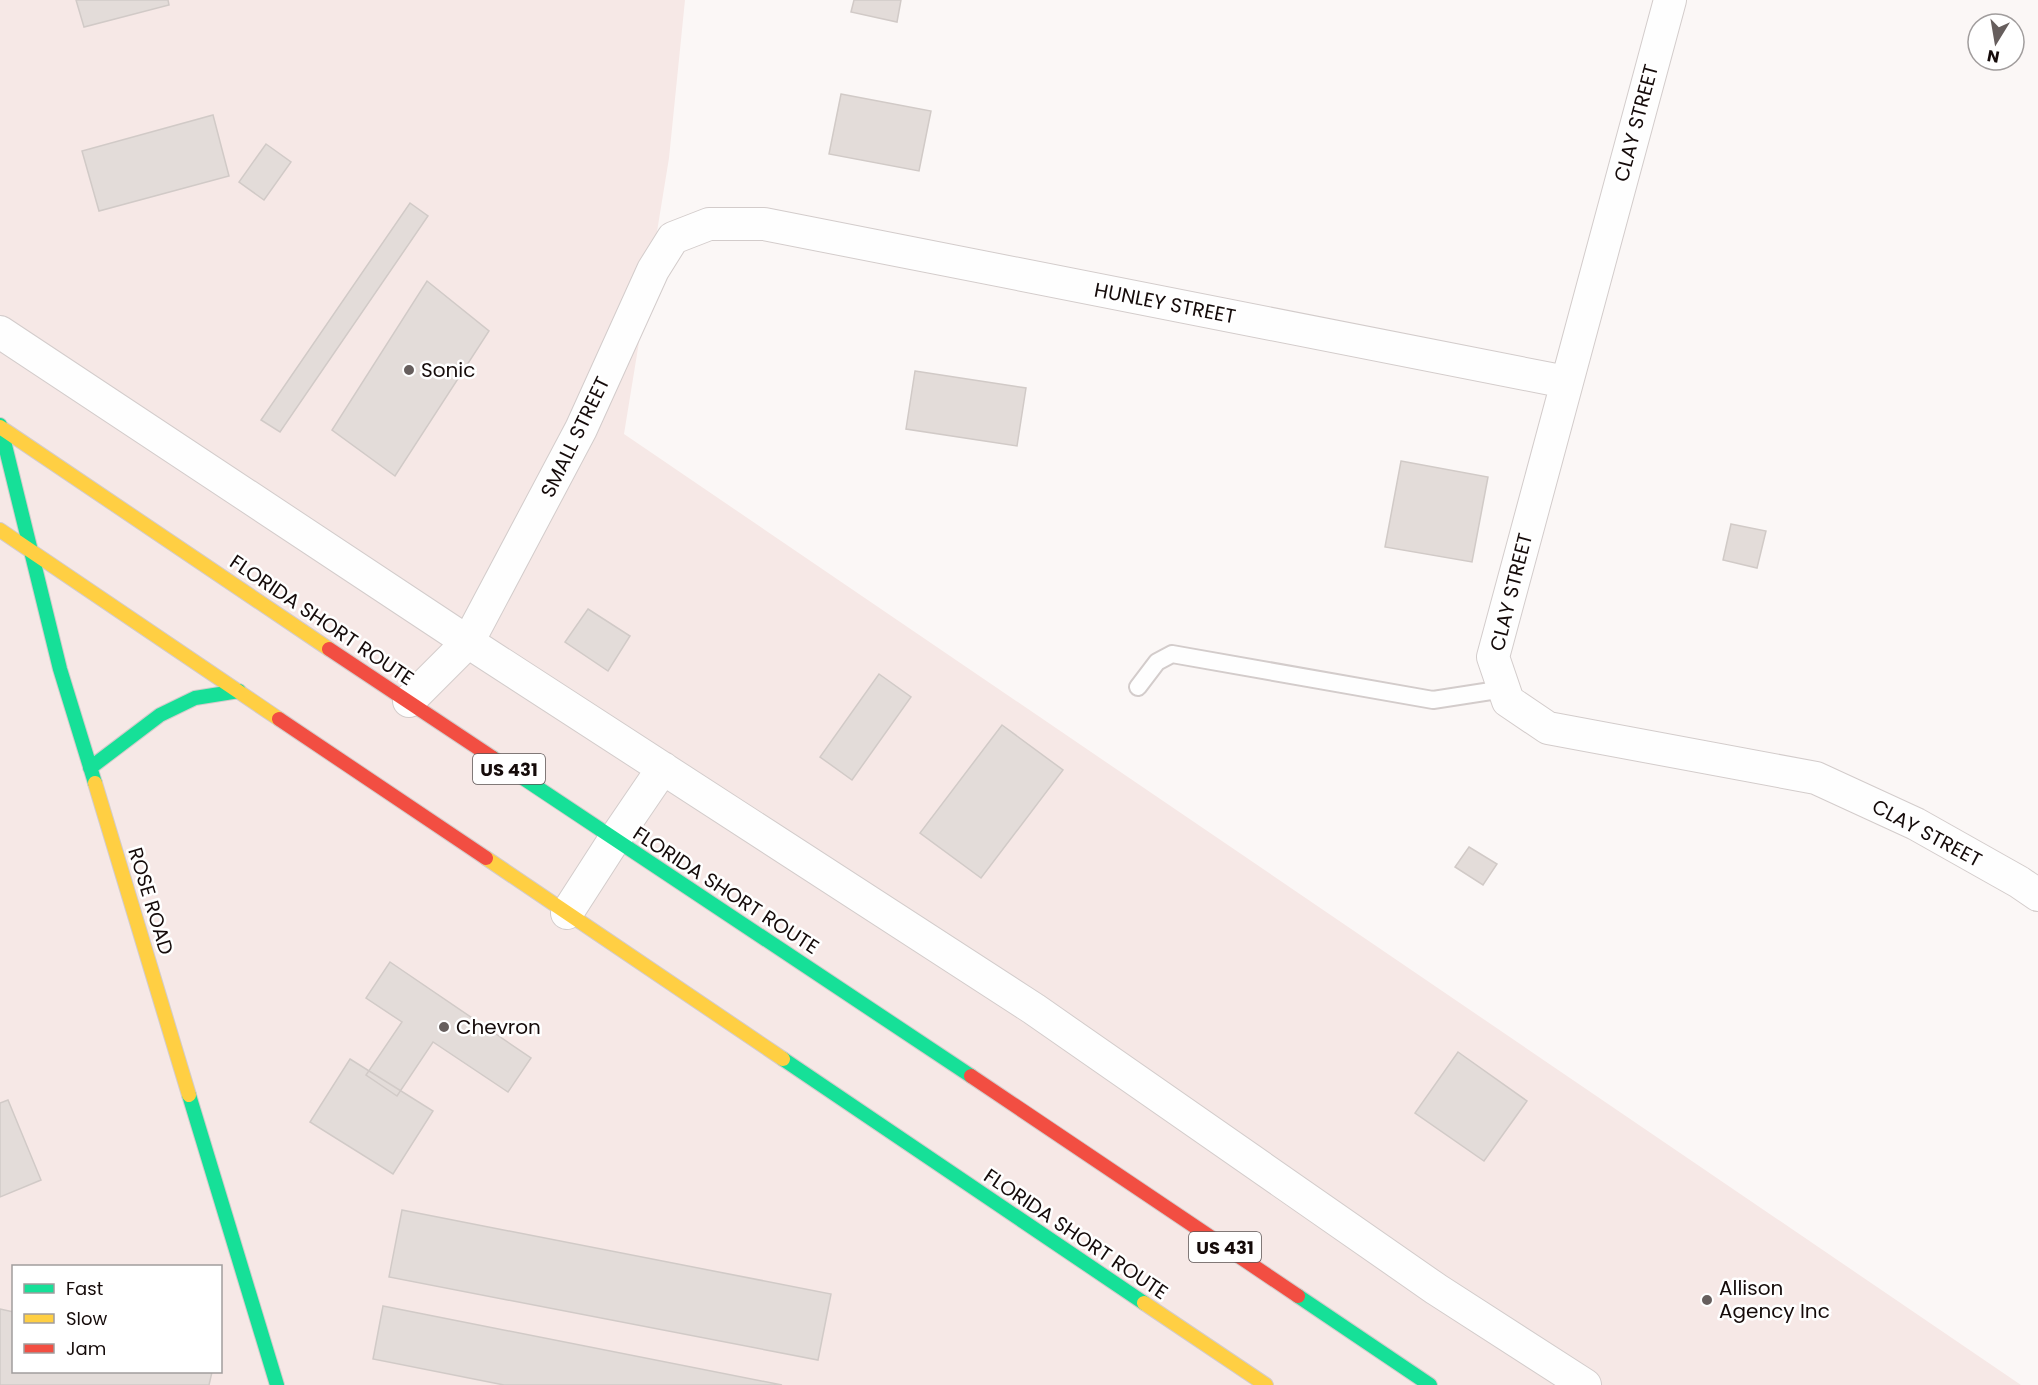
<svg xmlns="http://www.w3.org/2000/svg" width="2038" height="1385" font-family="Poppins,sans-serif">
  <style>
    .built { fill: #f6e8e6; fill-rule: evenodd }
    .building { fill: #e3dcd9; stroke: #d1cac7; stroke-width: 1.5 }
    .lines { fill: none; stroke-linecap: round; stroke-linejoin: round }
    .lane-casing { stroke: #d3cccb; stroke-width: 20 }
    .street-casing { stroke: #d3cccb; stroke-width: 34 }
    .fast-casing { stroke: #d3cccb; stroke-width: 16 }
    .slow-casing { stroke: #d3cccb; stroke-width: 16 }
    .jam-casing { stroke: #d3cccb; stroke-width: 16 }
    .lane { stroke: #fefefe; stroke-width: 16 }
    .street { stroke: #fefefe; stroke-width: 32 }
    .fast { stroke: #16e098; stroke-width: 14 }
    .slow { stroke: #ffcf43; stroke-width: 14 }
    .jam { stroke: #f24e42; stroke-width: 14 }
    .poi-dot { fill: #665e5d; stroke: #fff; stroke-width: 2 }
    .labels { text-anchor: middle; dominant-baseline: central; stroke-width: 5; stroke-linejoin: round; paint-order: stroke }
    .shield { fill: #fff; stroke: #5b5454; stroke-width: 1.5 }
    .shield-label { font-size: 18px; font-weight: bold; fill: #150b0a }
    .street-label { font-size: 20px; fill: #150b0a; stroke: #fff }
    .poi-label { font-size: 20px; fill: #150b0a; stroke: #fff; text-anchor: start }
  </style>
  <rect width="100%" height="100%" fill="#fbf7f6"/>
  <path class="built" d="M0 0H685L669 158 624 434 2021 1385H0ZM14 1266H220V1372H14Z"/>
  <path class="building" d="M76 0H168L169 5 84 27Z
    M854 0H901L897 22 851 12Z
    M841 94 931 111 919 171 829 154Z
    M213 115 229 176 99 211 82 151Z
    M266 144 291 162 264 200 239 182Z
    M410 203 428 216 280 432 261 420Z
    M427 281 489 331 395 476 332 430Z
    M915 371 1026 388 1017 446 906 429Z
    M1401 461 1488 477 1472 562 1385 547Z
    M1731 524 1766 531 1757 568 1723 560Z
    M588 609 630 636 608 671 565 642Z
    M879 674 911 697 852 780 820 757Z
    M1002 725 1063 770 981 878 920 833Z
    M1469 847 1497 864 1483 885 1455 867Z
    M390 962 531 1058 508 1092 433 1042 397 1096 366 1075 402 1022 366 998Z
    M1458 1052 1527 1101 1484 1161 1415 1113Z
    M350 1059 433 1111 393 1174 310 1122Z
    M8 1100 41 1180 0 1197V1103Z
    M402 1210 831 1294 818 1360 389 1277Z
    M383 1306 782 1385H504L373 1359Z
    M0 1309 14 1312V1372H212L209 1385H0Z"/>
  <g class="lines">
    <defs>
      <path id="lane" d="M1138 687 1157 662 1172 654 1433 700 1504 689"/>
      <path id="street" d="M1670 0 1493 657 1508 701 1548 728 1816 778 1916 824 2019 882 2038 895
        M0 332 468 642 1034 1009 1436 1289 1585 1385
        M409 701 468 642 581 429 653 270 673 238 709 224H764L1566 382
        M567 913 614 840 663 768"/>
      <path id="fast" d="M0 425 60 669 95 783
        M493 758 971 1076
        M90 768 160 715 195 698 239 691
        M783 1059 1144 1303
        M189 1095 277 1385
        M1298 1296 1430 1385"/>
      <path id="slow" d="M0 427 329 649
        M0 530 279 719
        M95 783 189 1095
        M486 858 783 1059
        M1144 1303 1266 1385"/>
      <path id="jam" d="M329 649 493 758
        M279 719 486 858
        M971 1076 1298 1296"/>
    </defs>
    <use href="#lane" class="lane-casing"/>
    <use href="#street" class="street-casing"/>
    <use href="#fast" class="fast-casing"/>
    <use href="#slow" class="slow-casing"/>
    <use href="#jam" class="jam-casing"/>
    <use href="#lane" class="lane"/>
    <use href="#street" class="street"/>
    <use href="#fast" class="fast"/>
    <use href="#slow" class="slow"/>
    <use href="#jam" class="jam"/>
  </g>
  <g class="poi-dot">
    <circle cx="409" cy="370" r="6"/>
    <circle cx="444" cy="1027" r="6"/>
    <circle cx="1707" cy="1300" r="6"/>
  </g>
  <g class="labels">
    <g class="shield">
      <rect x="473" y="754" width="72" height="30" rx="4.5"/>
      <rect x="1189" y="1232" width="72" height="30" rx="4.5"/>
    </g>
    <g class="shield-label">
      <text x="509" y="769">US 431</text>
      <text x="1225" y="1247">US 431</text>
    </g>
    <g class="street-label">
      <text transform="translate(1636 123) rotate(-75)">CLAY STREET</text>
      <text transform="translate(1165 303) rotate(11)">HUNLEY STREET</text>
      <text transform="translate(575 437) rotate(-64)">SMALL STREET</text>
      <text transform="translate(1511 592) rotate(-76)">CLAY STREET</text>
      <text transform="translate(322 620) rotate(34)">FLORIDA SHORT ROUTE</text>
      <text transform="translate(1927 833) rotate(28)">CLAY STREET</text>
      <text transform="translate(726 890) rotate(33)">FLORIDA SHORT ROUTE</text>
      <text transform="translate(151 901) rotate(73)">ROSE ROAD</text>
      <text transform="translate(1076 1234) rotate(34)">FLORIDA SHORT ROUTE</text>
    </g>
    <g class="poi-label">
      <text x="421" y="370">Sonic</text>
      <text x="456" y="1027">Chevron</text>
      <text x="1719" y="1288">Allison<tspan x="1719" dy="23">Agency Inc</tspan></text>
    </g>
  </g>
  <rect x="12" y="1265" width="210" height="108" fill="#ffffff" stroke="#a19d9d" stroke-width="1.5"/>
  <rect x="24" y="1284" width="30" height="9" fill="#16e098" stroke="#a19d9d" stroke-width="1.5"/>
  <text x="66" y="1295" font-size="18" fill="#150b0a">Fast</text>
  <rect x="24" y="1314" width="30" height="9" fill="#ffcf43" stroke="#a19d9d" stroke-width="1.5"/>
  <text x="66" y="1325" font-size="18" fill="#150b0a">Slow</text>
  <rect x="24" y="1344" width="30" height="9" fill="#f24e42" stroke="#a19d9d" stroke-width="1.5"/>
  <text x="66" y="1355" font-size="18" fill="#150b0a">Jam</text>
  <g transform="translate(1996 42) rotate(191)"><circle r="28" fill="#ffffff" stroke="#a19d9d" stroke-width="1.5"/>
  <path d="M0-4.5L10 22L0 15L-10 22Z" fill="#665e5d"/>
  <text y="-9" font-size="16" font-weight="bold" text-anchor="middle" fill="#150b0a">N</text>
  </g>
</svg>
